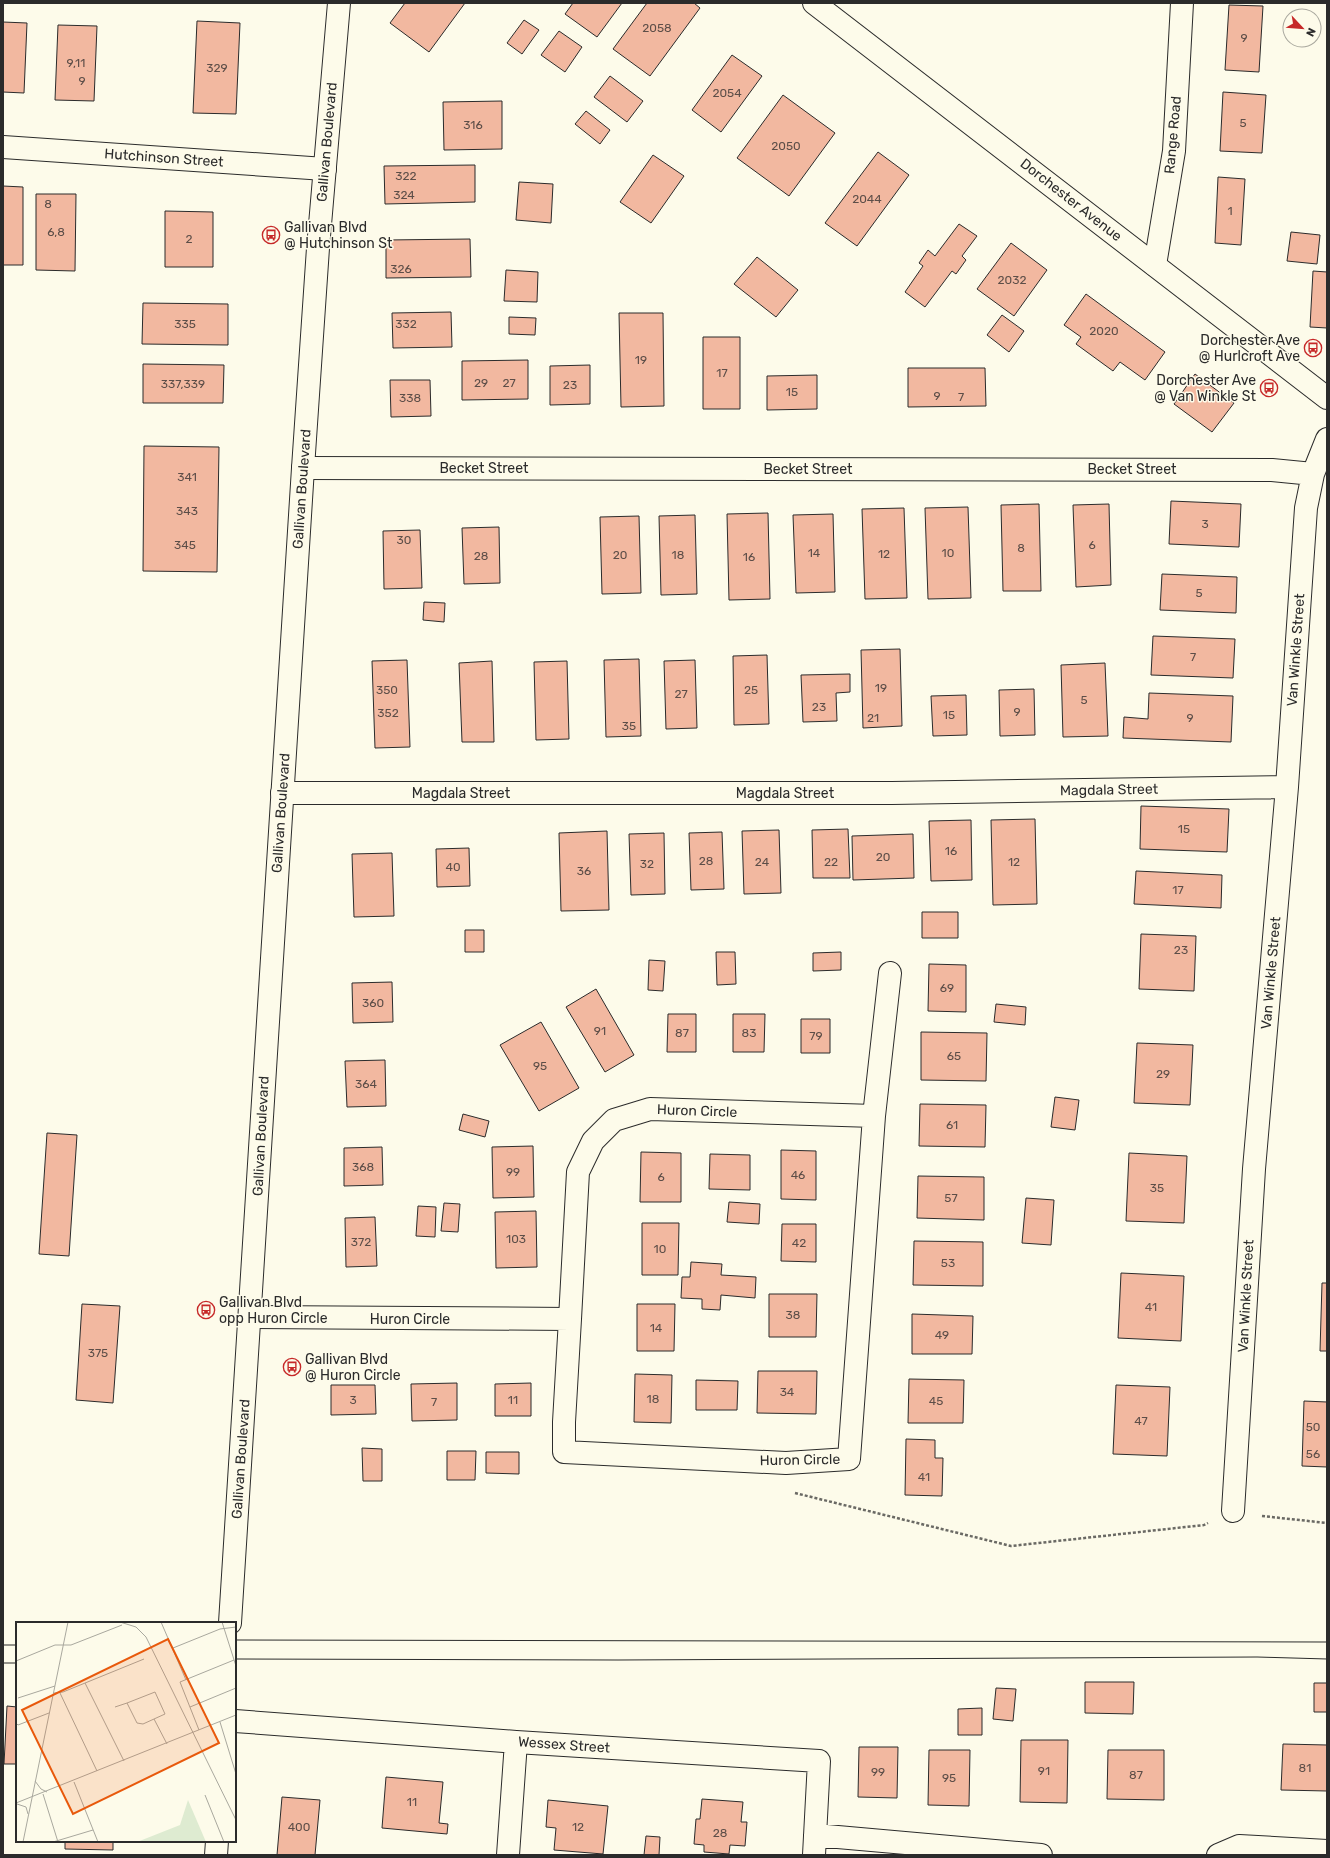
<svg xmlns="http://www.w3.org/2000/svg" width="1330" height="1858" font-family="Rubik,sans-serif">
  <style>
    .building { fill: #f2b8a0; stroke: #2b2b2b }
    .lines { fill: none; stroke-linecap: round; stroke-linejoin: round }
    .minor-casing { stroke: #2b2b2b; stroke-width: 24 }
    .major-casing { stroke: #2b2b2b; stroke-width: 24 }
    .highway-casing { stroke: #2b2b2b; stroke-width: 24 }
    .path { stroke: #6a6964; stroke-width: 2.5; stroke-dasharray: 3 2; stroke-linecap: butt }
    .minor { stroke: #fdfbea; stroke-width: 22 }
    .major { stroke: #fdfbea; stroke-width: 22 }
    .highway { stroke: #fdfbea; stroke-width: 22 }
    .tram { stroke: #2b2b2b; stroke-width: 1 }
    .labels { text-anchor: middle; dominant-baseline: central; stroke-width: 3; stroke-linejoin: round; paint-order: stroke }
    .number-label { font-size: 12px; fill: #5d4e48 }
    .street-label { font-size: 14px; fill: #2b2b2b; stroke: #fdfbea }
    .poi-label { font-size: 14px; fill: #2b2b2b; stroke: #fdfbea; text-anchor: start }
    .inset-road { fill: none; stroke: #a9a89e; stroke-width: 1 }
    .view { fill: #e8590c; fill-opacity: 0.15; stroke: #e8590c; stroke-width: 2 }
    .inset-edge { fill: none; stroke: #2b2b2b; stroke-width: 2 }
  </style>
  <rect width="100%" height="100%" fill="#fdfbea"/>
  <path class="building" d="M405 3H465L429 52 390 23Z
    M573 3H622L597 37 565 14Z
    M647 3H694L700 8 650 76 613 49Z
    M1229 5 1263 6 1259 72 1225 70Z
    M524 20 539 30 522 54 507 43Z
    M197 21 240 23 236 114 193 113Z
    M3 22 27 23 24 93 3 92Z
    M58 25 97 26 94 101 55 100Z
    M559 31 582 47 565 72 541 55Z
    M732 55 762 76 721 132 692 110Z
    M610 76 643 101 627 122 594 97Z
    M1223 92 1266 95 1262 153 1220 151Z
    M783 95 835 133 789 196 737 158Z
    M502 101V149L444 150 443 102Z
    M586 111 610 130 600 144 575 124Z
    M878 152 909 175 857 246 825 223Z
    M653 155 684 176 651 223 620 202Z
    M475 165V202L385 204 384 166Z
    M1218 177 1245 179 1241 245 1215 243Z
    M519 182 553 184 551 223 516 220Z
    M3 186 23 187V265H3Z
    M36 194H76L75 271 36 270Z
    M165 211 213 212V267H165Z
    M959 224 977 236 962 256 966 260 956 274 952 271 925 307 905 292 923 266 919 263 928 250 935 256Z
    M1291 232 1320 235 1317 264 1287 261Z
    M470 239 471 277 386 278V240Z
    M1011 243 1047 270 1014 316 977 289Z
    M757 257 798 290 776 317 734 284Z
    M506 270 538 272 537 302 504 301Z
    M1313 271 1327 272V328L1310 327Z
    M1086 294 1165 352 1145 380 1120 362 1113 371 1076 344 1081 337 1064 325Z
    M143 303 228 304V345L142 344Z
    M451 312 452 347 393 348 392 313Z
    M619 313H663L664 406 621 407Z
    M1002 315 1024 331 1009 352 987 335Z
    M509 317 536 318 535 335 509 334Z
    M703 337H740V409H703Z
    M528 360V399L462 400V361Z
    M143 364 224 365 223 403H143Z
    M590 365V404L550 405V366Z
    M908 368H985L986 406 908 407Z
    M1195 374 1234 403 1212 432 1174 404Z
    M817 375V409L767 410V376Z
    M390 380H430L431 416 391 417Z
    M144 446 219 447 217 572 143 571Z
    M1171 501 1241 504 1239 547 1169 544Z
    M1039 504 1041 591H1003L1001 505Z
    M1109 504 1111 585 1076 587 1073 505Z
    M968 507 971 598 928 599 925 508Z
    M904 508 907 598 865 599 862 509Z
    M768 513 770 599 729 600 727 514Z
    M833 514 835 592 796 593 793 515Z
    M695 515 697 594 661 595 659 516Z
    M639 516 641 593 602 594 600 517Z
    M499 527 500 583 464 584 462 528Z
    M420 530 422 588 384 589 383 531Z
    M1162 574 1237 577 1236 613 1160 610Z
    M424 602 445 603 444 622 423 620Z
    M1153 636 1235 639 1233 678 1151 675Z
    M900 649 902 726 863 728 861 650Z
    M767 655 769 724 734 725 733 656Z
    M639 659 641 736 606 737 604 660Z
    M407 660 410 747 375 748 372 661Z
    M695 660 697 728 666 729 664 661Z
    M492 661 494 742H462L459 663Z
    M567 661 569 739 536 740 534 662Z
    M1105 663 1108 736 1063 737 1061 665Z
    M850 674V692L836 693 837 721 803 722 801 675Z
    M1034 689 1035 735 1000 736 999 690Z
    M1149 693 1233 696 1231 742 1123 738 1124 717 1148 719Z
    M966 695 967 735 933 736 931 696Z
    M1141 806 1229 809 1227 852 1140 849Z
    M1035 819 1037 904 993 905 991 820Z
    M971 820 972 880 931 881 929 821Z
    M848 829 850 878H813L812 830Z
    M779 830 781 893 744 894 742 831Z
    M607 831 609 910 561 911 559 833Z
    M722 832 724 889 691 890 689 833Z
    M664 833 665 894 631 895 629 834Z
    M913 834 914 878 853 880 852 836Z
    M469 848 470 886 437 887 436 849Z
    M392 853 394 916 354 917 352 854Z
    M1136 871 1222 875 1221 908 1134 904Z
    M922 912H958V938H922Z
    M465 930H484V952H465Z
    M1141 934 1196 936 1194 991 1139 989Z
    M716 952H735L736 984 717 985Z
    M841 952V970L813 971V953Z
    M649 960 665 961 663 991 648 990Z
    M929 964 966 965V1012L928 1011Z
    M392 982 393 1022 353 1023 352 983Z
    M596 989 634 1055 605 1072 566 1007Z
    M996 1004 1026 1007 1025 1025 994 1022Z
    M668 1014H696V1052H667Z
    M733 1014H765L764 1052H733Z
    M801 1019H830V1053H801Z
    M541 1022 579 1088 539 1111 500 1045Z
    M921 1032 987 1033 986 1081 921 1080Z
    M1137 1043 1193 1045 1190 1105 1134 1103Z
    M385 1060 386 1106 347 1107 345 1061Z
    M1055 1097 1079 1100 1075 1130 1051 1127Z
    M920 1104 986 1105 985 1147 919 1146Z
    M463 1114 489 1121 485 1137 459 1130Z
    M47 1133 77 1135 69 1256 39 1254Z
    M533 1146 534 1197 493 1198 492 1147Z
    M382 1147 383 1185 344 1186V1148Z
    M781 1150 816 1151V1200L781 1199Z
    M641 1152 681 1153V1202H640Z
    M1129 1153 1187 1156 1184 1223 1126 1221Z
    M710 1154 750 1155V1190L709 1189Z
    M918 1176 984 1177V1220L917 1218Z
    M1026 1198 1054 1200 1051 1245 1022 1243Z
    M729 1202 760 1204 759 1224 727 1222Z
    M444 1203 460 1204 458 1232 441 1231Z
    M418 1206 436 1207 435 1237 416 1236Z
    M536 1211 537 1267 496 1268 495 1212Z
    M375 1217 377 1266 346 1267 345 1218Z
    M642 1223H679L678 1275H642Z
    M782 1224H816V1262L781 1261Z
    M914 1241 983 1242V1286L913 1285Z
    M691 1262 722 1264 721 1275 756 1277 755 1298 721 1295 720 1310 702 1309V1299L681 1298 682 1277H690Z
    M1121 1273 1184 1276 1181 1341 1118 1338Z
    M1322 1283H1327V1351H1320Z
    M769 1294H817L816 1337H769Z
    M82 1304 120 1306 113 1403 76 1400Z
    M637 1304H675L674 1351H637Z
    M912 1314 973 1316 972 1354H912Z
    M758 1371H817L816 1414 757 1413Z
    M635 1374 672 1375 671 1423 634 1422Z
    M909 1379 964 1380 963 1423H908Z
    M696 1380 738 1381 737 1410H696Z
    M457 1383V1420L412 1421 411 1384Z
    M531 1383V1416H495V1384Z
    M331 1385H375L376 1414 331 1415Z
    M1116 1385 1170 1387 1167 1456 1113 1454Z
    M1304 1401 1327 1402V1467L1302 1466Z
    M906 1439 935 1440V1458H943L942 1496 905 1495Z
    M362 1448 382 1449V1481H363Z
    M447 1451H476L475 1480H447Z
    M486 1452H519V1474L486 1473Z
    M1085 1682H1134L1133 1714 1085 1713Z
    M1314 1683H1327V1712H1314Z
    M996 1688 1016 1689 1013 1721 993 1719Z
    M7 1706 17 1707V1764H4Z
    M982 1708V1735H958V1709Z
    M1021 1740H1068L1067 1803 1020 1802Z
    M1283 1744 1327 1745V1791L1281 1790Z
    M859 1747H898L897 1798 858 1797Z
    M929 1750H970L969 1806 928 1805Z
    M1108 1750H1164V1800L1107 1799Z
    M386 1777 443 1782 439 1823 448 1824 447 1834 382 1828Z
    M282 1797 320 1800 315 1855H277Z
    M702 1799 743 1802 741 1822H747L745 1846 730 1845 729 1854 704 1852V1845L694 1844 696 1819H700Z
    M548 1800 608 1806 603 1854 554 1850 556 1828 546 1827Z
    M646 1836 660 1837 659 1855H644Z
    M65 1841H113V1850L65 1849Z"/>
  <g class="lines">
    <defs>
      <path id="minor" d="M3 147 325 169
        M1155 265 1174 151 1182 3
        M303 468 1272 470 1313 474
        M282 793H892L1287 787
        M874 1116 890 973
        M250 1317 570 1319 564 1422V1452L786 1463 849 1459 874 1116 650 1109 614 1120 593 1141 578 1172 570 1319
        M1233 1511 1254 1169 1287 787 1306 508 1313 474 1327 439
        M235 1721 516 1742 819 1761 814 1855
        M815 1835 1041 1855
        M508 1855 516 1742
        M1218 1855 1239 1846 1327 1851"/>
      <path id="major" d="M814 3 1327 398"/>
      <path id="highway" d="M230 1623 303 468 318 248 339 3
        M216 1855 217 1841"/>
    </defs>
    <use href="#minor" class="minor-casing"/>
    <use href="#major" class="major-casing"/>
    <use href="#highway" class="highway-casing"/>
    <path class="path" d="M795 1493 1011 1546 1204 1525 1208 1523
      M1262 1516 1327 1523"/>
    <use href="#minor" class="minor"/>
    <use href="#major" class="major"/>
    <use href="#highway" class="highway"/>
    <path class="tram" d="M235 1640 1327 1642
      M3 1645H17
      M235 1659 618 1660 1257 1657 1327 1659
      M3 1663H17"/>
  </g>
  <defs>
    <symbol id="bus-ring" viewBox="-11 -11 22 22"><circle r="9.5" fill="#fdfbea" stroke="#c62828" stroke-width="1.5"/><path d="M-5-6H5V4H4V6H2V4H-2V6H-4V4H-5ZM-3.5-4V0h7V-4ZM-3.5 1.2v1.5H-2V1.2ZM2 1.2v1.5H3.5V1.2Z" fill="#c62828"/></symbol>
  </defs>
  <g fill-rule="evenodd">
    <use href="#bus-ring" x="261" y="225" width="20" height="20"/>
    <use href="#bus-ring" x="1303" y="338" width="20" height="20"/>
    <use href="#bus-ring" x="1259" y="378" width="20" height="20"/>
    <use href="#bus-ring" x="196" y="1300" width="20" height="20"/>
    <use href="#bus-ring" x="282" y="1357" width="20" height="20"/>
  </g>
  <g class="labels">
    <g class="number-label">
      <text x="657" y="28">2058</text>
      <text x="1244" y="38">9</text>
      <text x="76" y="63">9,11</text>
      <text x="217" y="68">329</text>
      <text x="82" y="81">9</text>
      <text x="727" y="93">2054</text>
      <text x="1243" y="123">5</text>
      <text x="473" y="125">316</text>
      <text x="786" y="146">2050</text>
      <text x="406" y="176">322</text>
      <text x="404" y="195">324</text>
      <text x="867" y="199">2044</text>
      <text x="48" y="204">8</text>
      <text x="1230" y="211">1</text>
      <text x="56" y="232">6,8</text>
      <text x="189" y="239">2</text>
      <text x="401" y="269">326</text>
      <text x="1012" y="280">2032</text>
      <text x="185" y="324">335</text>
      <text x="406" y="324">332</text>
      <text x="1104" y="331">2020</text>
      <text x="641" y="360">19</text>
      <text x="722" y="373">17</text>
      <text x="481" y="383">29</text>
      <text x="509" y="383">27</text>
      <text x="183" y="384">337,339</text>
      <text x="570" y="385">23</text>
      <text x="792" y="392">15</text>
      <text x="937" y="396">9</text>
      <text x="961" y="397">7</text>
      <text x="410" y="398">338</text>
      <text x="187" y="477">341</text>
      <text x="187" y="511">343</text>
      <text x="1205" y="524">3</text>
      <text x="404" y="540">30</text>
      <text x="185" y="545">345</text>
      <text x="1092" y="545">6</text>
      <text x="1021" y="548">8</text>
      <text x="814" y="553">14</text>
      <text x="948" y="553">10</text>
      <text x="884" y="554">12</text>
      <text x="620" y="555">20</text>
      <text x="678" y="555">18</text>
      <text x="481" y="556">28</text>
      <text x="749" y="557">16</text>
      <text x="1199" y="593">5</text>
      <text x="1193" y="657">7</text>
      <text x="881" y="688">19</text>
      <text x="387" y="690">350</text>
      <text x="751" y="690">25</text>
      <text x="681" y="694">27</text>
      <text x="1084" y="700">5</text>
      <text x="819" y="707">23</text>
      <text x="1017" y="712">9</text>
      <text x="388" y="713">352</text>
      <text x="949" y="715">15</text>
      <text x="873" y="718">21</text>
      <text x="1190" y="718">9</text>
      <text x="629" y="726">35</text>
      <text x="1184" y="829">15</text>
      <text x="951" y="851">16</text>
      <text x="883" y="857">20</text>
      <text x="706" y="861">28</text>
      <text x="762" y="862">24</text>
      <text x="831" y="862">22</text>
      <text x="1014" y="862">12</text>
      <text x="647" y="864">32</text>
      <text x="453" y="867">40</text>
      <text x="584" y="871">36</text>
      <text x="1178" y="890">17</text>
      <text x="1181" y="950">23</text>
      <text x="947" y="988">69</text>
      <text x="373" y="1003">360</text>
      <text x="600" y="1031">91</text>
      <text x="682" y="1033">87</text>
      <text x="749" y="1033">83</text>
      <text x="816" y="1036">79</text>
      <text x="954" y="1056">65</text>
      <text x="540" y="1066">95</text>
      <text x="1163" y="1074">29</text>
      <text x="366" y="1084">364</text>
      <text x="952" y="1125">61</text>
      <text x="363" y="1167">368</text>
      <text x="513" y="1172">99</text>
      <text x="798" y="1175">46</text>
      <text x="661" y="1177">6</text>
      <text x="1157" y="1188">35</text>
      <text x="951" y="1198">57</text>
      <text x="516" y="1239">103</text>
      <text x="361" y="1242">372</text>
      <text x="799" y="1243">42</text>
      <text x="660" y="1249">10</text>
      <text x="948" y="1263">53</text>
      <text x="1151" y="1307">41</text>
      <text x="793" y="1315">38</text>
      <text x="656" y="1328">14</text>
      <text x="942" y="1335">49</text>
      <text x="98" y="1353">375</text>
      <text x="787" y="1392">34</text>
      <text x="653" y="1399">18</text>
      <text x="353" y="1400">3</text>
      <text x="513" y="1400">11</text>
      <text x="936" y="1401">45</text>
      <text x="434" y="1402">7</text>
      <text x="1141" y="1421">47</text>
      <text x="1313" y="1427">50</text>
      <text x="1313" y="1454">56</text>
      <text x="924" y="1477">41</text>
      <text x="1305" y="1768">81</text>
      <text x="1044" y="1771">91</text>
      <text x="878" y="1772">99</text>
      <text x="1136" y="1775">87</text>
      <text x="949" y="1778">95</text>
      <text x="412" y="1802">11</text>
      <text x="299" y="1827">400</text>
      <text x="578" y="1827">12</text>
      <text x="720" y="1833">28</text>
    </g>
    <g class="street-label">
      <text transform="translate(1173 135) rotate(-85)">Range Road</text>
      <text transform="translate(327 142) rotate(-85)">Gallivan Boulevard</text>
      <text transform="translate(164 158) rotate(4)">Hutchinson Street</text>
      <text transform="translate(1071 200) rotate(38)">Dorchester Avenue</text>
      <text x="484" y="468">Becket Street</text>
      <text x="808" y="469">Becket Street</text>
      <text x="1132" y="469">Becket Street</text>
      <text transform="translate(302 489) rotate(-86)">Gallivan Boulevard</text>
      <text transform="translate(1296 650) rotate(-86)">Van Winkle Street</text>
      <text transform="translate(1109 790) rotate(-1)">Magdala Street</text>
      <text x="461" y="793">Magdala Street</text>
      <text x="785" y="793">Magdala Street</text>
      <text transform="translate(281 813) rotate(-86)">Gallivan Boulevard</text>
      <text transform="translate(1271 973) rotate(-85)">Van Winkle Street</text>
      <text transform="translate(697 1111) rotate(2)">Huron Circle</text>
      <text transform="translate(261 1136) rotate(-87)">Gallivan Boulevard</text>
      <text transform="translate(1246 1296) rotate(-87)">Van Winkle Street</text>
      <text x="410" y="1319">Huron Circle</text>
      <text transform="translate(241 1459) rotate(-86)">Gallivan Boulevard</text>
      <text transform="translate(800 1460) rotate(-1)">Huron Circle</text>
      <text transform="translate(564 1745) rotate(4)">Wessex Street</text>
    </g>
    <g class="poi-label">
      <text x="284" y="227">Gallivan Blvd<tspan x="284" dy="16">@ Hutchinson St</tspan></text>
      <text x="1300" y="340" text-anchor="end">Dorchester Ave<tspan x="1300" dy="16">@ Hurlcroft Ave</tspan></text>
      <text x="1256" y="380" text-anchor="end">Dorchester Ave<tspan x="1256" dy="16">@ Van Winkle St</tspan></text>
      <text x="219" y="1302">Gallivan Blvd<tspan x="219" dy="16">opp Huron Circle</tspan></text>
      <text x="305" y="1359">Gallivan Blvd<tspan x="305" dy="16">@ Huron Circle</tspan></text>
    </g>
  </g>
  <g transform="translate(16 1622)">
    <rect width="220" height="220" fill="#fdfbea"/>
    <path d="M172 178 190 220H121L164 203Z" fill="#deebd1"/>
    <path class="inset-road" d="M104 0 120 5 130 15 220 198M145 0 170 58M206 0 220 44M157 26 204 7 220 5M0 39 39 23H55L106 3M69 61 108 139M38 71 47 70 128 37M44 71 81 149M2 76 39 64M99 85 111 81M174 85 220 66M138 97 127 102 121 101 111 81 139 70 149 92 138 97 151 122M204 100 220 152M0 101 2 103 33 91M183 108 164 60 218 38M19 159 25 167 31 170M58 160 82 220M27 172 42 220M189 173 208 220M0 181 220 93M1 182 10 185 12 192M7 220 52 0M37 220 77 208"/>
    <path class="view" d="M152 17 203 121 57 192 6 88Z"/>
    <rect width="220" height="220" class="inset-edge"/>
  </g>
  <rect width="1330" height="1858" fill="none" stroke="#2b2b2b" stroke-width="8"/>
  <g transform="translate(1302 28) rotate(116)"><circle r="19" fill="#fdfbea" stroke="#a9a89e"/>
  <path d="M0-3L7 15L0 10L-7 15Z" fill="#c62828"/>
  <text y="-6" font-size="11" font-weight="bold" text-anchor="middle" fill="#2b2b2b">N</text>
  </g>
</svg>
